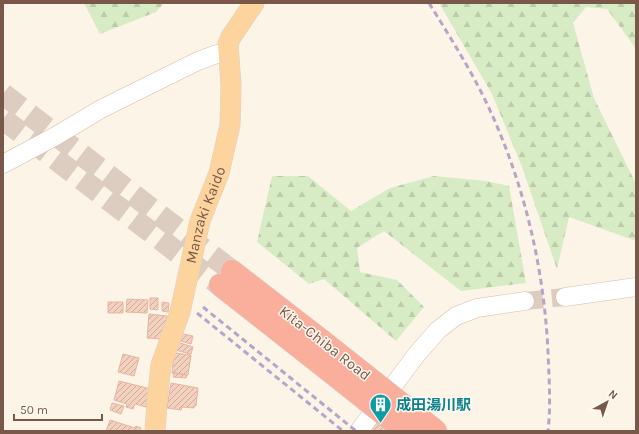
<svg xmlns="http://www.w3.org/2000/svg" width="639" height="434" font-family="Karla,'Noto Sans JP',sans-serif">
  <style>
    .forest { fill: url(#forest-firs) }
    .building { fill: url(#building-hatch); stroke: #e8b59e }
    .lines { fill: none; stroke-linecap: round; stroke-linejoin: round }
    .secondary-tunnel { stroke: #dccdc0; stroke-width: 18; stroke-dasharray: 18 9; stroke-linecap: butt }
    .highway-tunnel { stroke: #dccdc0; stroke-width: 22; stroke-dasharray: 22 11; stroke-linecap: butt }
    .secondary-casing { stroke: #d6bcac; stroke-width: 19 }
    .primary-casing { stroke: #d9d0cc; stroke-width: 21 }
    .highway-casing { stroke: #d9d0cc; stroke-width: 23 }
    .secondary { stroke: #fff; stroke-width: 18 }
    .primary { stroke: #fed49e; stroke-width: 20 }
    .highway { stroke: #faaf9c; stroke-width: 22 }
    .rail { stroke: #b6a4c9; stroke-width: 3; stroke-dasharray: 6 4; stroke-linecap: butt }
    .highway-bridge-casing { stroke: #d9d0cc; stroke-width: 23; stroke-linecap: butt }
    .highway-bridge { stroke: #faaf9c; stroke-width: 22 }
    .labels { text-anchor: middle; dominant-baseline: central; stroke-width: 3; stroke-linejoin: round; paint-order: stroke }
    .street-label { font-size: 15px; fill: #79584a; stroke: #fff8ef }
    .culture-label { font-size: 15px; font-weight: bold; fill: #0d838f; stroke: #fff8ef; text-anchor: start }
  </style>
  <defs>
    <pattern id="forest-firs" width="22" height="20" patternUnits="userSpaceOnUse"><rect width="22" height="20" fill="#d7ecc5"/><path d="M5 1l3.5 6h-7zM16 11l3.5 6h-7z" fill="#bcccab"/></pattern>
    <pattern id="building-hatch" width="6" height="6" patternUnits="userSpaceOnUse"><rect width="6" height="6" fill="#f4d0be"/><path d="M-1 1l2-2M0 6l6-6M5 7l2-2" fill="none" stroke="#caac9c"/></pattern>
  </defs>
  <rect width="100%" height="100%" fill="#fdf4e8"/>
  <path class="forest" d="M84 3H164L156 12 100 34Z
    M439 3H636V49L607 9 586 7 573 23 594 98 635 182 636 187V241L569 217 557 269 522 167 492 94Z
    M272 176H308L351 211 390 188 434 176 486 181 509 186 526 283 461 291 384 231 357 248 360 272 397 280 424 307 396 341 324 279 309 284 257 242Z"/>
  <path class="building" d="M150 298H158V310L150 309Z
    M127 299 148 300 147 313 126 312Z
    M108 302H123V313H108Z
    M162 302 169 303 168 312 162 311Z
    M149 314 167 316 165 331H163L162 339 147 338Z
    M179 333 193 336 191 344 177 340Z
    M177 342 193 347 191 354 175 350Z
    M174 353 191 355 188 375 172 373Z
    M123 354 139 358 134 376 118 372Z
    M174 373 187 375 186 378 173 377Z
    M119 381 151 389 146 407 135 404 133 409 126 407 127 404 114 400Z
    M171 383 198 388 196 406H194V408L182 407 181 410 167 408Z
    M112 403 124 406 121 414 110 410Z
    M379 419 394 431H369Z
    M110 420 135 428 136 426 141 428 140 431H106Z"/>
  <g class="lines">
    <path class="secondary-tunnel" d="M525 301 565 297"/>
    <path class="highway-tunnel" d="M3 94 232 271
      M3 119 220 285"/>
    <defs>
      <path id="secondary" d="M3 164 54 137 101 109 198 61 217 54H228
        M565 297 636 287
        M359 431 417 354 438 330 456 316 477 308 525 301"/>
      <g id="primary">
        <path id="s1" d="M155 431 157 402 161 365 180 312 200 221 219 173 230 125 231 85 228 44 231 37 254 3"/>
      </g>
      <path id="highway" d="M232 271 321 340
        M220 285 309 355"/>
    </defs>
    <use href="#secondary" class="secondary-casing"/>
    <use href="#primary" class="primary-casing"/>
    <use href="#highway" class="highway-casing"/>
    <use href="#secondary" class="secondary"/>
    <use href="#primary" class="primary"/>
    <use href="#highway" class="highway"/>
    <path class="rail" d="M429 3C450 37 471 70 488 106 524 183 544 267 548 352 549 379 551 405 548 431
      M203 307 356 431
      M197 313 343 431"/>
    <defs>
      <path id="highway-bridge" d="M321 340 436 431
        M309 355 405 431"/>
    </defs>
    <use href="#highway-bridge" class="highway-bridge-casing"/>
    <use href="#highway-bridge" class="highway-bridge"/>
  </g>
  <defs>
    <symbol id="building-pin" viewBox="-11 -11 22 30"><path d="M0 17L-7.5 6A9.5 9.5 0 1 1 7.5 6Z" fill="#0f9aa8" stroke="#fff8ef"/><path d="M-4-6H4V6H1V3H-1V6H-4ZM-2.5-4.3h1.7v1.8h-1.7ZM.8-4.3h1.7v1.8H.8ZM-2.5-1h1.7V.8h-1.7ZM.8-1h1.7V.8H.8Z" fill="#fff"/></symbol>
  </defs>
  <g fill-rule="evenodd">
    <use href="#building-pin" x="368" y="392" width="25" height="34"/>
  </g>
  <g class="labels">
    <g class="street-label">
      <text stroke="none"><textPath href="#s1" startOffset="223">Manzaki Kaido</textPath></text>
      <text transform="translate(325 343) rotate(38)">Kita-Chiba Road</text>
    </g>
    <g class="culture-label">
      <text x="396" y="405">成田湯川駅</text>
    </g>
  </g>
  <rect width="639" height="434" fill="none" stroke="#79584a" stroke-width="8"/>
  <g transform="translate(607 402) rotate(40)" stroke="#fff8ef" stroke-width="3" paint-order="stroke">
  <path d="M0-3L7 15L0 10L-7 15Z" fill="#79584a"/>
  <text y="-6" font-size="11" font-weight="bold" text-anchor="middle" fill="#79584a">N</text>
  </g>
  <path d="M14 414v6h88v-6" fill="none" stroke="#79584a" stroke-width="2"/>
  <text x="20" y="414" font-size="12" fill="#79584a" stroke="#fff8ef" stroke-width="3" paint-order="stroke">50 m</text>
</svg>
